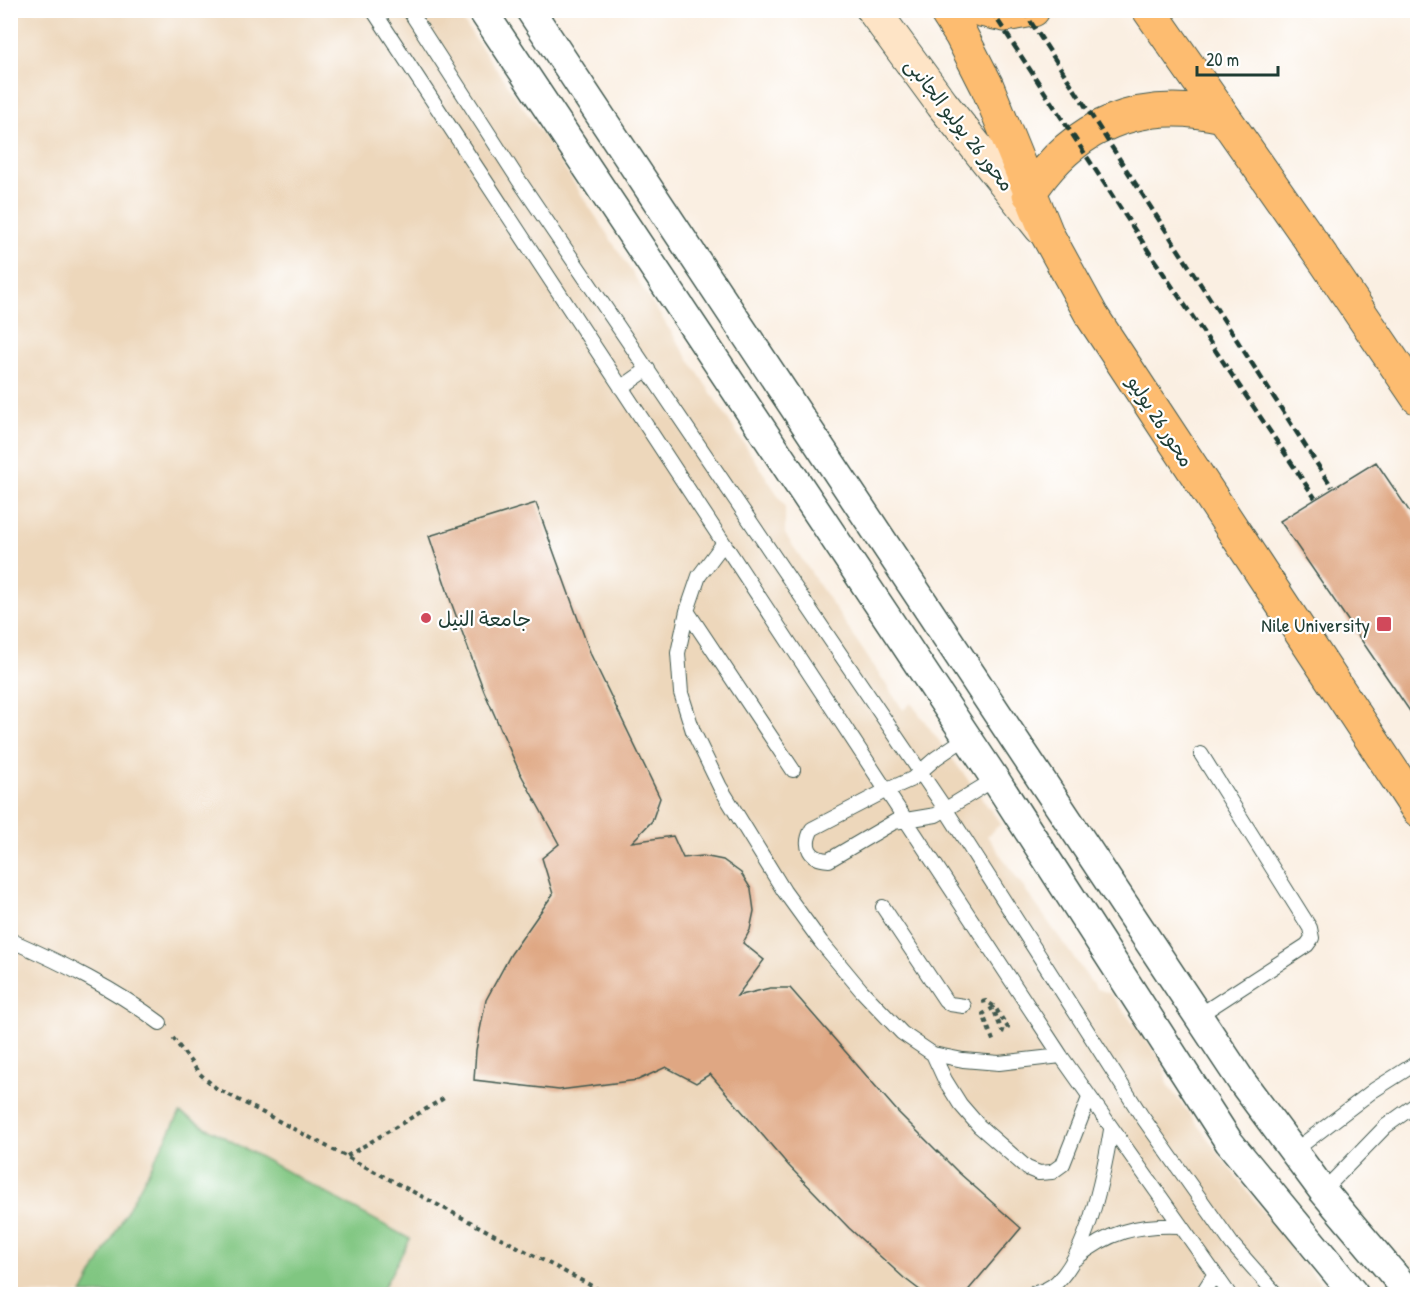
<svg xmlns="http://www.w3.org/2000/svg" width="1428" height="1305" font-family="'Patrick Hand','Playpen Sans Arabic',sans-serif">
  <style>
    .built { fill: #edd7bb }
    .pitch { fill: #80c681; stroke: #50825a; stroke-width: 1.5 }
    .building { fill: #dfa783 }
    .lines { fill: none; stroke-linecap: round; stroke-linejoin: round }
    .lane-casing { stroke: #40584e; stroke-width: 16 }
    .street-casing { stroke: #40584e; stroke-width: 31 }
    .secondary-casing { stroke: #40584e; stroke-width: 35 }
    .highway-casing { stroke: #40584e; stroke-width: 35 }
    .path { stroke: #40584e; stroke-width: 4; stroke-dasharray: 4.5 4.5; stroke-linecap: butt }
    .lane { stroke: #fff; stroke-width: 14 }
    .street { stroke: #fff; stroke-width: 28 }
    .secondary { stroke: #fee4c6; stroke-width: 33 }
    .highway { stroke: #fdbc70; stroke-width: 33 }
    .rail { stroke: #1f3d34; stroke-width: 4.5; stroke-dasharray: 9 4.5; stroke-linecap: butt }
    .poi-dot { fill: #d1495b; stroke: #fff; stroke-width: 2 }
    .labels { text-anchor: middle; dominant-baseline: central; stroke-width: 4.5; stroke-linejoin: round; paint-order: stroke }
    .street-label { font-size: 20px; fill: #1f3d34; stroke: #fff }
    .poi-label { font-size: 20px; fill: #1f3d34; stroke: #fff; text-anchor: start }
  </style>
  <rect width="100%" height="100%" fill="#fff"/>
  <filter id="ink" filterUnits="userSpaceOnUse"><feTurbulence type="fractalNoise" baseFrequency=".0167" numOctaves="2"/><feDisplacementMap in="SourceGraphic" scale="12" xChannelSelector="R" yChannelSelector="G"/><feConvolveMatrix kernelMatrix="1 2 1 2 8 2 1 2 1" color-interpolation-filters="sRGB"/></filter>
  <filter id="wash" filterUnits="userSpaceOnUse"><feTurbulence type="fractalNoise" baseFrequency=".008" numOctaves="4" result="noise"/><feDisplacementMap in="SourceGraphic" scale="24" xChannelSelector="R" yChannelSelector="G"/><feGaussianBlur stdDeviation="1.35" result="paint"/><feColorMatrix in="noise" values="0 0 0 0 0 0 0 0 0 0 0 0 0 0 0 0 0 1.4 0 .05"/><feComposite in="paint" operator="in"/></filter>
  <g filter="url(#wash)">
    <rect width="100%" height="100%" fill="#faefe2"/>
    <path class="built" d="M10 11H456L547 142 785 506V534L903 710 911 703 1001 824 987 836 1096 989 1110 993 1164 1063 1167 1084 1253 1199 1329 1294H11Z"/>
    <path class="pitch" d="M180 1113 410 1239 380 1294H82Z"/>
    <g id="blocks">
      <path class="building" d="M1376 462 1418 524V723L1280 521Z
        M536 503 591 655 660 798 652 821 632 842 673 836 683 858 703 856 723 860 741 873 751 889 754 911 750 930 743 943 764 960 737 996 770 988H790L898 1112 958 1172 1021 1228 965 1294H925L904 1278 849 1228 789 1166 710 1074 696 1083 666 1067 638 1080 559 1090 474 1080 476 1050 486 1000 511 954 553 894 542 858 559 844 519 771 484 691 451 602 429 536Z"/>
    </g>
  </g>
  <g filter="url(#ink)">
    <use href="#blocks" fill-opacity="0" stroke="#40584e" stroke-width="1.5"/>
    <g class="lines">
      <defs>
        <path id="lane" d="M373 10 1061 1056 1229 1294
          M409 10 518 179 946 810 1141 1115 1232 1244 1276 1294
          M621 388 648 369
          M723 544 699 576 687 611 678 653 681 693 693 731 720 787 784 891 821 942 861 990 902 1033 933 1054 963 1060 999 1063 1061 1056
          M687 611 793 770
          M967 737 936 758 912 779 885 791 812 829C803 846 809 859 829 860L894 822 936 815 995 779
          M883 907 945 1000 950 1004 964 1006
          M10 940C62 963 115 989 160 1023
          M1198 1016 1307 945 1312 938 1310 928 1201 754
          M933 1054 945 1080 960 1104 979 1126 1027 1168 1039 1173 1052 1172 1063 1164 1089 1098
          M1294 1151 1374 1090 1418 1062
          M1323 1191 1386 1126 1418 1103
          M1075 1259C1108 1232 1137 1224 1180 1226
          M1032 1294C1041 1292 1050 1289 1057 1282 1088 1252 1104 1172 1111 1130
          M1202 1294 1214 1275"/>
        <path id="street" d="M482 10 995 779 1229 1142 1354 1294
          M530 10 1242 1082 1323 1191 1410 1294"/>
        <path id="secondary" d="M873 10 942 104 1041 228"/>
        <path id="highway" d="M945 10 961 35 987 86 1048 236 1092 316 1418 810
          M981 10 1005 15 1033 10
          M1149 10 1325 261 1418 398
          M1029 194C1075 123 1141 97 1223 116"/>
      </defs>
      <use href="#lane" class="lane-casing"/>
      <use href="#street" class="street-casing"/>
      <use href="#secondary" class="secondary-casing"/>
      <use href="#highway" class="highway-casing"/>
      <path class="path" d="M982 1002 986 1001 995 1007 1008 1028 1005 1032 1002 1031 993 1008 983 1014 994 1043
        M173 1038 199 1073 216 1088 607 1294
        M347 1156 446 1097"/>
      <use href="#lane" class="lane"/>
      <use href="#street" class="street"/>
      <use href="#secondary" class="secondary"/>
      <use href="#highway" class="highway"/>
      <path class="rail" d="M991 10 1155 261 1315 498
        M1023 10 1332 487"/>
    </g>
  </g>
  <g class="poi-dot">
    <circle cx="426" cy="618" r="6"/>
    <rect x="1376" y="616" width="16" height="16" rx="3"/>
  </g>
  <g class="labels">
    <g class="street-label">
      <text transform="translate(960 124) rotate(52)">محور 26 يوليو الجانبى</text>
      <text transform="translate(1161 421) rotate(57)">محور 26 يوليو</text>
    </g>
    <g class="poi-label">
      <text x="438" y="618">جامعة النيل</text>
      <text x="1370" y="624" text-anchor="end">Nile University</text>
    </g>
  </g>
  <rect width="1428" height="1305" fill="none" stroke="#fff" stroke-width="36"/>
  <path d="M1197 66v9h81v-9" fill="none" stroke="#1f3d34" stroke-width="3"/>
  <text x="1206" y="66" font-size="18" fill="#1f3d34" stroke="#ffffff" stroke-width="4.5" paint-order="stroke">20 m</text>
</svg>
